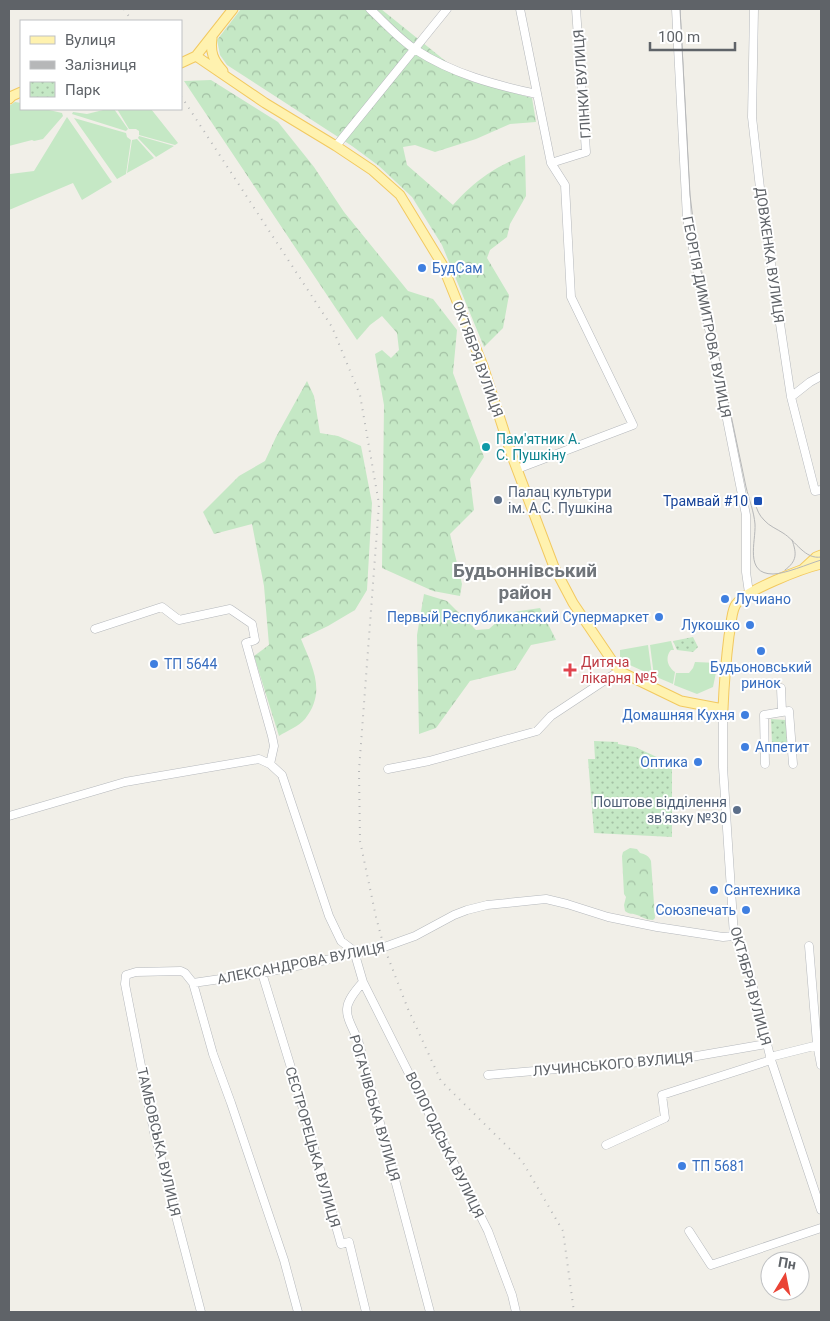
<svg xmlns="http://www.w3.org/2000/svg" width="830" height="1321" font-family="Roboto,sans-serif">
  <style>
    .green { fill: #c5e8c5 }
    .forest { fill: url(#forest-crowns) }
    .park { fill: url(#park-dots) }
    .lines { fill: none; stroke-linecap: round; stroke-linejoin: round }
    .minor-casing { stroke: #b5b8bc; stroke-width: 9 }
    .major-casing { stroke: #f2c960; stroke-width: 11 }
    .minor { stroke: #fff; stroke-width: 8 }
    .major { stroke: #fff2af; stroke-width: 9 }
    .tram { stroke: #b6b7b8; stroke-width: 1 }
    .rail { stroke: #b6b7b8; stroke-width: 2; stroke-dasharray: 1 6; stroke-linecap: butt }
    .shop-dot { fill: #3f7fe0; stroke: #fff; stroke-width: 2 }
    .culture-dot { fill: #0f9aa8; stroke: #fff; stroke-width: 2 }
    .service-dot { fill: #5c6f8a; stroke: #fff; stroke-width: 2 }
    .transit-dot { fill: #1a4fb4; stroke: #fff; stroke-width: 2 }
    .health-dot { fill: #e0444e; stroke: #fff; stroke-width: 2 }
    .labels { text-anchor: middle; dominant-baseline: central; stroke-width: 4; stroke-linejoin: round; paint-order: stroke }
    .street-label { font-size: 14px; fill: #5f6368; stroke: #fff }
    .shop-label { font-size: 14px; fill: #366cbe; stroke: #fff; text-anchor: start }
    .culture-label { font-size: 14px; fill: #0d838f; stroke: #fff; text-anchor: start }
    .service-label { font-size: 14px; fill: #4e5e75; stroke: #fff; text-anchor: start }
    .transit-label { font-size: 14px; fill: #164399; stroke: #fff; text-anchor: end }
    .health-label { font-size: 14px; fill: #be3a42; stroke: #fff; text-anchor: start }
    .district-label { font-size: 19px; font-weight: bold; fill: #70757a; stroke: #fff }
  </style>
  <defs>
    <pattern id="forest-crowns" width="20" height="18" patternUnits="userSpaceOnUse" patternTransform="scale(1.25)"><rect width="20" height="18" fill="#c5e8c5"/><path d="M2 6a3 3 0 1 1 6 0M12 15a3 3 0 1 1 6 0" fill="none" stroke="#a3c0a4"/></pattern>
    <pattern id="park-dots" width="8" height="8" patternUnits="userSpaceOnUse" patternTransform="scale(1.25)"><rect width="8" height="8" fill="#c5e8c5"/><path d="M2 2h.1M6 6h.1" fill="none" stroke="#a3c0a4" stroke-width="1.8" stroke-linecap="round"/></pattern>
  </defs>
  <rect width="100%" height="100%" fill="#f1efe8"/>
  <path class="green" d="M15 102 21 103V109H45L62 113 63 116 43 139 34 141 32 140 9 146V106Z
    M107 109H114L128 129 126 131 72 114 73 112 87 114Z
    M117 109H151L178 143 175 145 139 135V131L136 129H129Z
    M67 117 112 182 82 200 73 183 9 210V172L10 174 34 171Z
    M74 118 126 133 127 137 131 140 126 174 117 179Z
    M139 136 174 146 156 157 138 138Z
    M137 139 154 158 127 173 132 140Z
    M671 641 674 650H671C665 657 667 666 675 672L673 684 654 676 650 645Z
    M648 645 652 675 623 662 620 658V650Z
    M695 662 718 663 713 687 697 694 674 685 676 673H689L693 668Z"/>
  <path class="forest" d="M241 9H381L469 80 532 98 536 122 510 124 476 139 435 152 415 145 403 147 407 165 453 205C477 179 493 168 525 155L526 196 510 224 507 237 490 250 487 258 509 295 503 328 484 347 442 245 412 197 379 166 352 146 227 65 220 55 217 40Z
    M211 80 278 122 314 167 344 212 408 291 433 299 457 330 453 373 484 457 470 479 474 510 450 534 462 584 460 596 433 591 382 568 384 405 375 354 382 350 391 358 399 350 397 333 382 316 370 325 357 340 184 81Z
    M307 381 314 396 320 433 338 436 361 446 372 503 367 590 355 610 328 626 301 639C312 667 327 691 305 719 299 726 287 731 279 736L254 656 269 645 264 586 252 524 214 534 203 512 239 476 265 461 276 437Z
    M424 594 447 601 476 630 489 629 507 613 540 608 556 640 531 645 515 670 470 681 436 728 419 734 417 635Z
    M630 848 637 849 640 853C645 854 649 856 651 861L655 918 653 920C646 920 643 917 637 915 632 913 630 915 625 911L624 905 626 897 624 894 622 856 623 852Z"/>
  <path class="park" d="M693 637 698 647 693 652 677 650 673 641Z
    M771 719 786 720 787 744H772Z
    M594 741 618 742V744L635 747 672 764V837L594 833 588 759H595Z"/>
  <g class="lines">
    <defs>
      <path id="minor" d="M370 9C384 22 400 40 416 50 453 74 495 85 537 94
        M676 9 687 218 746 515V572L749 593
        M754 9 752 117 761 197 791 397 815 491 821 490
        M336 146 447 9
        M551 163 586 152 576 9
        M791 397 810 382 821 376
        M517 469 633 425 571 297 565 185 551 163 520 9
        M95 629 162 607 179 620 230 609 252 624 255 640 246 643 272 736 274 746 270 764
        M723 709V767L734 936 745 955 771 1060 821 1210
        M782 712 789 711 793 764
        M765 764 764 715 782 712 781 688
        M388 769 429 761 537 731 551 716 619 671
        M9 816 125 782 259 759 270 764 282 775 329 916 341 941 354 951 363 982C341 1007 344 1011 358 1040L430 1312
        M809 946 817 1044 821 1065
        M262 973 296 1084 341 1244 349 1242 366 1312
        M363 982 488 1231 512 1295 516 1312
        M193 983 213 1054 231 1103 284 1260 298 1312
        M770 1057 818 1045
        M488 1075 627 1063 668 1061 766 1044
        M606 1145 665 1118 662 1095 771 1060
        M689 1231 711 1265 821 1228
        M201 1312 154 1132 125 984 126 975 136 972 181 971 185 973 193 983 262 973 331 959 354 951 366 952 376 950 415 936 454 915 467 910 487 905 536 900 546 899 567 904 608 917 657 927 723 937 734 936"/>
      <path id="major" d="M212 38C210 52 213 60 223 71
        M196 56 265 103 336 146 372 170 400 195 442 264 483 366 512 456 554 567 573 603 619 671 681 701 723 709C724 685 726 660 729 636 731 627 731 614 735 606 742 591 804 568 821 564
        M181 63 196 56 233 9
        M9 99 12 96 21 92
        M803 569 816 557 821 555"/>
    </defs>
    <use href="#minor" class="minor-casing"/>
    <use href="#major" class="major-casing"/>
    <use href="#minor" class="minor"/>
    <use href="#major" class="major"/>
    <path class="tram" d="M680 9 690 195 697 252 746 487C749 499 754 512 755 524 756 542 744 574 773 574 785 574 808 564 821 560
      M755 503C757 510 759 515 764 520 769 526 777 529 783 533 796 541 805 560 821 557
      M785 570C797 561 797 554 792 540"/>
    <path class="rail" d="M124 9 132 21
      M181 96 332 327 360 395 379 504 359 770 360 841 376 917 384 947 408 1009 441 1081 522 1161 563 1231 574 1312"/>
  </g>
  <g class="shop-dot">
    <circle cx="422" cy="268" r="5"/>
    <circle cx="725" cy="599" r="5"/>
    <circle cx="659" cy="617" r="5"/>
    <circle cx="750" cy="625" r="5"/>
    <circle cx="761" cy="651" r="5"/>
    <circle cx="154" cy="664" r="5"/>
    <circle cx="745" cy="715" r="5"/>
    <circle cx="745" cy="747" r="5"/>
    <circle cx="698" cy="762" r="5"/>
    <circle cx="714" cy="890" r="5"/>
    <circle cx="746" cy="910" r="5"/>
    <circle cx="682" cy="1166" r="5"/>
  </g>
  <circle class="culture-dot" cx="486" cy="447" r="5"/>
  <g class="service-dot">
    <circle cx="498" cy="500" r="5"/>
    <circle cx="737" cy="810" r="5"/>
  </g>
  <rect class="transit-dot" x="753" y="496" width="10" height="10" rx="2.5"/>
  <path class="health-dot" d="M567.5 662.5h5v5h5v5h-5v5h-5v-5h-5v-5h5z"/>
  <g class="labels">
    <g class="street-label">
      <text transform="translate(582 84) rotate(-94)">ГЛІНКИ ВУЛИЦЯ</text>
      <text transform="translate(770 255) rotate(82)">ДОВЖЕНКА ВУЛИЦЯ</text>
      <text transform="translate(707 317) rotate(79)">ГЕОРГІЯ ДИМИТРОВА ВУЛИЦЯ</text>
      <text transform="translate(478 359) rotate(70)">ОКТЯБРЯ ВУЛИЦЯ</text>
      <text transform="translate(301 963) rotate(-11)">АЛЕКСАНДРОВА ВУЛИЦЯ</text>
      <text transform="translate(751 986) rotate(75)">ОКТЯБРЯ ВУЛИЦЯ</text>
      <text transform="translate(613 1064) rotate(-5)">ЛУЧИНСЬКОГО ВУЛИЦЯ</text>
      <text transform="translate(375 1108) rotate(74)">РОГАЧІВСЬКА ВУЛИЦЯ</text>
      <text transform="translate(159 1142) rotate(77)">ТАМБОВСЬКА ВУЛИЦЯ</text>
      <text transform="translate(445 1145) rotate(64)">ВОЛОГОДСЬКА ВУЛИЦЯ</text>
      <text transform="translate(313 1147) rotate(74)">СЕСТРОРЕЦЬКА ВУЛИЦЯ</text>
    </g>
    <g class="shop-label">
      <text x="432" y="268">БудСам</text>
      <text x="735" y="599">Лучиано</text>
      <text x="649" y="617" text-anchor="end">Первый Республиканский Супермаркет</text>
      <text x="740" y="625" text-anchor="end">Лукошко</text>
      <text x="164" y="664">ТП 5644</text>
      <text x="761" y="667" text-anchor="middle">Будьоновський<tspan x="761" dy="16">ринок</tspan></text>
      <text x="735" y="715" text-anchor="end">Домашняя Кухня</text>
      <text x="755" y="747">Аппетит</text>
      <text x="688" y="762" text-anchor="end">Оптика</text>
      <text x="724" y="890">Сантехника</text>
      <text x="736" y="910" text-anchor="end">Союзпечать</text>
      <text x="692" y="1166">ТП 5681</text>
    </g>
    <g class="culture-label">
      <text x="496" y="439">Пам'ятник А.<tspan x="496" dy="16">С. Пушкіну</tspan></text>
    </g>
    <g class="service-label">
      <text x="508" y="492">Палац культури<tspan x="508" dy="16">ім. А.С. Пушкіна</tspan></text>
      <text x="727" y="802" text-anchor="end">Поштове відділення<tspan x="727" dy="16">зв'язку №30</tspan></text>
    </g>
    <g class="transit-label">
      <text x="748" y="501">Трамвай #10</text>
    </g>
    <g class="health-label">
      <text x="581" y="662">Дитяча<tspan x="581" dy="16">лікарня №5</tspan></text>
    </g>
    <g class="district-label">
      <text x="525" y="570">Будьоннівський<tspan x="525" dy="22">район</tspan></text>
    </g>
  </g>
  <rect width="830" height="1321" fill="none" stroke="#5f6368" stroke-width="20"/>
  <rect x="20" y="20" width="162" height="90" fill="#ffffff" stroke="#bfc1c3"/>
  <rect x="30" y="36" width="25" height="8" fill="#fff2af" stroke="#bfc1c3"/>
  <text x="65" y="45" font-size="15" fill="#5f6368">Вулиця</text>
  <rect x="30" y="61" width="25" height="8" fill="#b6b7b8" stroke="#bfc1c3"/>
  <text x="65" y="70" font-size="15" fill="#5f6368">Залізниця</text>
  <rect x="30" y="82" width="25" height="15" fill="url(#park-dots)" stroke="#bfc1c3"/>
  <text x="65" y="95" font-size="15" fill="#5f6368">Парк</text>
  <g transform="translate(785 1276) rotate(10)"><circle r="24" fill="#ffffff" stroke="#bfc1c3"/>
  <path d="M0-4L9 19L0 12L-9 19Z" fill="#ea4335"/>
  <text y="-8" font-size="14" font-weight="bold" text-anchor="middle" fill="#5f6368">Пн</text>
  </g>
  <path d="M650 42v8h85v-8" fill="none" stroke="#5f6368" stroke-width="2.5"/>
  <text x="658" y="42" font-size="15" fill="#5f6368" stroke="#ffffff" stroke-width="4" paint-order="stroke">100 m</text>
</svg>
